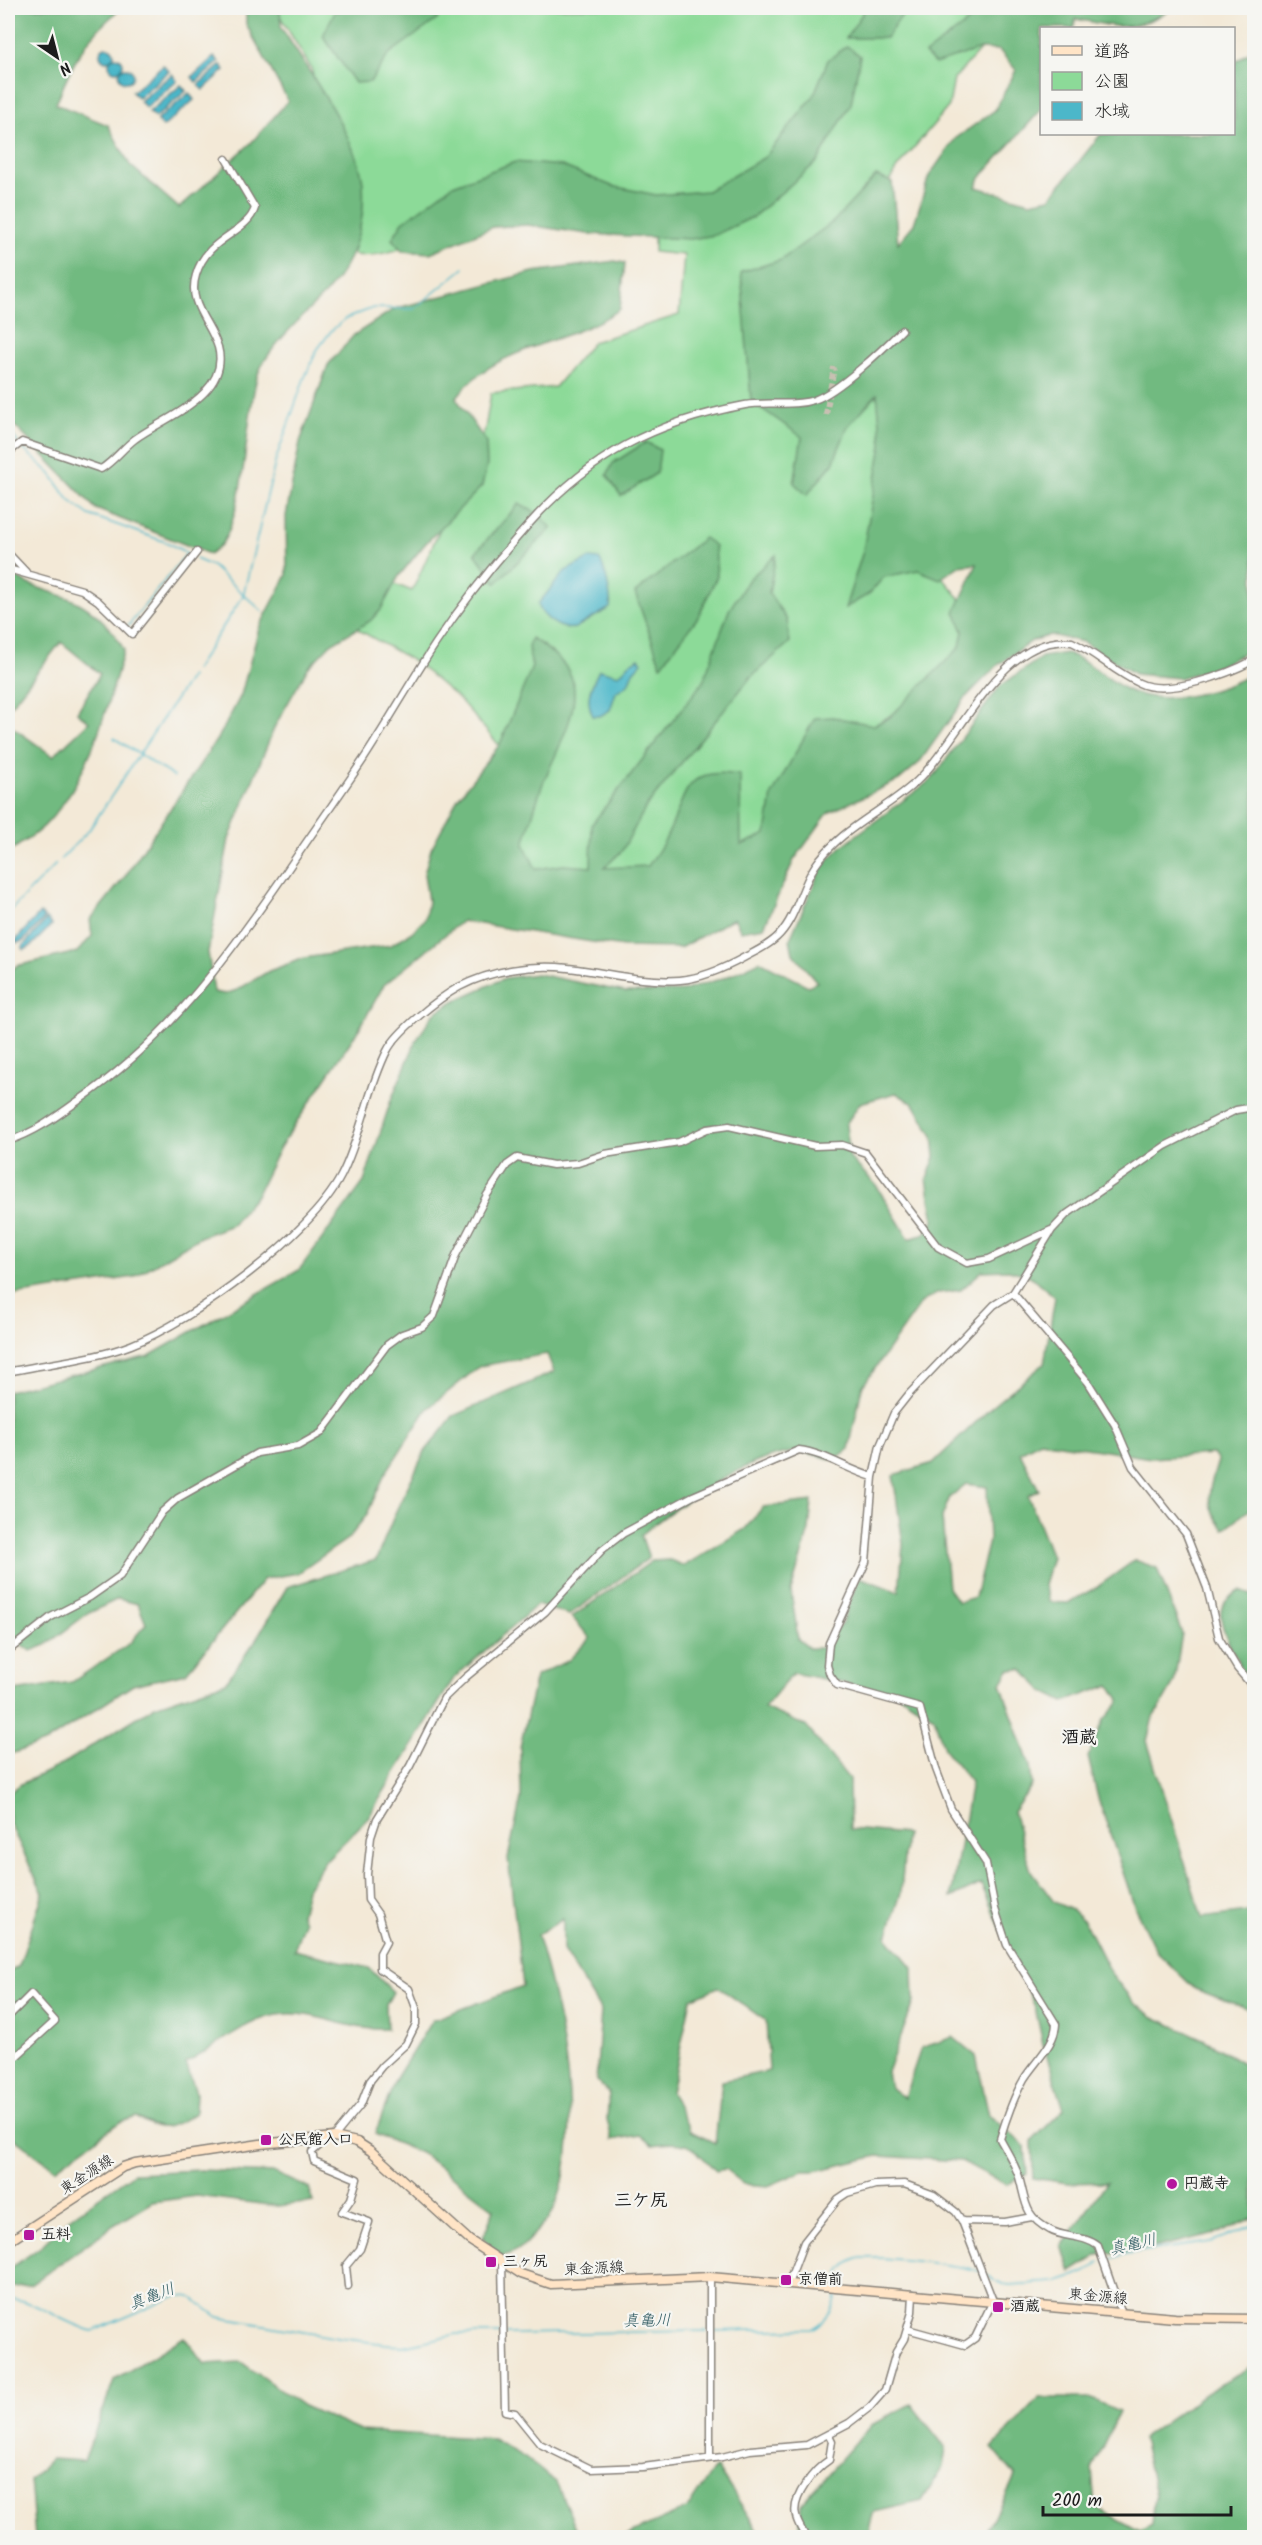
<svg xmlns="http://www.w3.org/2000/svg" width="1262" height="2545" font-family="Kalam,'Klee One',sans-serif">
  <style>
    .green { fill: #8cda98; stroke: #547b5a; stroke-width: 1.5 }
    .forest { fill: #71ba80; stroke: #466b4e; stroke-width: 1.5; fill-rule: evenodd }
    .water { fill: #4cb7c9; stroke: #346a72; stroke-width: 1.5 }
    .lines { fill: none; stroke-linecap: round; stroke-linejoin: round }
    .stream { stroke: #4cb7c9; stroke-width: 1.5 }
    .street-tunnel { stroke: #c8c0b2; stroke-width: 6; stroke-dasharray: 6 3; stroke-linecap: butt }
    .street-casing { stroke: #88827a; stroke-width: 9 }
    .secondary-casing { stroke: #88827a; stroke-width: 11 }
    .street { stroke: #fff; stroke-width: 6 }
    .secondary { stroke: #ffe4c6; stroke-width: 8 }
    .poi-dot { fill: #b5179e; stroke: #f6f6f2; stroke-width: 2 }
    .labels { text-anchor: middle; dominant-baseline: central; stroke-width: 4.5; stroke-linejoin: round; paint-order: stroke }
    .poi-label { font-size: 15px; font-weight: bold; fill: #1c1c1c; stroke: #f6f6f2; text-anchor: start }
    .street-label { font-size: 15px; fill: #1c1c1c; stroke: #f6f6f2 }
    .water-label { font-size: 16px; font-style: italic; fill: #2f5a61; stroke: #f6f6f2 }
    .quarter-label { font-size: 18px; font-weight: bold; fill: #1c1c1c; stroke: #f6f6f2 }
  </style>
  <rect width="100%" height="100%" fill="#f6f6f2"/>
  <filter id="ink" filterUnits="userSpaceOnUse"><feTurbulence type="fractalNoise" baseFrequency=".0167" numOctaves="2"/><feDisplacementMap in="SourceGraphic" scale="12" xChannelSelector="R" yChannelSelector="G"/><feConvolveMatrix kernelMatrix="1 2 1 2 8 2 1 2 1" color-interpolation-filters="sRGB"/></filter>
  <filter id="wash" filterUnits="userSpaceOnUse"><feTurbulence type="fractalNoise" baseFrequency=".008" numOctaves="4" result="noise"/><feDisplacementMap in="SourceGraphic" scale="24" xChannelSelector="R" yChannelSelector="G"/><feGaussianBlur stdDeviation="1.35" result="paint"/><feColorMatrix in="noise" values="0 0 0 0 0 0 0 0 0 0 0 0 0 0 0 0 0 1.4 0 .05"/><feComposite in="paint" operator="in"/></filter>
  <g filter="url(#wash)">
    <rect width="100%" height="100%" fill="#f3e9d7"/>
    <path class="green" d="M275 8H1011L995 33 954 79 949 106 897 168 880 197 876 372 932 565 974 615 977 635 917 699 865 731 762 848 727 842 660 871 493 877 529 780 460 700 415 662 343 621 365 572 412 591 485 429 491 393 555 387 593 342 679 315 684 255 654 252V213L548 178C502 202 404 262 354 255V212L311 68Z"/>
    <path class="forest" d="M8 8H122C85 37 73 61 56 104L108 125 130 165 179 208 251 143 288 101 246 24V8H280L281 27C304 64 360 143 363 184 366 224 353 264 326 293 306 313 265 350 257 377 245 423 246 504 223 542 220 547 214 551 209 554L96 509 8 419Z
      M346 8H426L438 19 389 54 370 82 355 83 323 36 334 13Z
      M866 8H907L886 38H846Z
      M987 8H1174C1131 33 1122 28 1076 19L1074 28H1042L1041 110 980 178 976 187 1030 202 1050 198 1101 134H1234V63L1254 49V648L1215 668 1179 678 1135 674 1083 642 1050 635 1032 641 998 665 966 697 919 763 899 780 828 813 794 860 764 927 741 931 734 918 680 948 623 947 462 921 384 985 359 1029 280 1147 257 1194 232 1225 200 1237 134 1277 8 1296V975L16 966 77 952 92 936 90 920 124 878 221 733 241 695 259 628 287 575 286 516 300 442 328 365 354 335 394 309 533 272 615 261 625 263 620 309C570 345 495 344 456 398L486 442 487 465 482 486 425 544 399 576 380 611 370 621 331 644 308 668 275 726 229 839 208 952 214 992 225 994 237 990 269 971 304 958 391 945 412 932 425 919 428 901 424 874 431 849 458 798 500 744 532 667 528 647 531 638C545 646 565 661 571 676 584 707 553 757 542 786 535 805 530 825 524 844L536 869 563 865 591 867 592 824 703 682 729 610 749 579 776 555 769 593 787 620 790 642 750 678 646 807 622 851 604 868 648 866C654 857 661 848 666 838 687 798 680 765 740 775L741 845 766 834 772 795 815 718 833 717 874 725 889 718 960 647 963 631 955 612 977 564 959 566 940 579 918 570 884 577 869 594 845 608 863 551 882 445 877 394 848 426 833 463 807 495 794 483 802 437 751 401 741 272 781 260 834 221 876 176 892 182 898 243 914 224 929 176 955 139 995 110 1016 70 999 50 980 49 935 64 925 54Z
      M847 46 860 56 851 104 818 161 753 217 715 235 691 239 588 234 528 225 493 227 430 253 402 251 392 239 403 222 453 185 515 162 562 166 612 186 656 195 707 191 765 157 813 97 828 60Z
      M646 442 660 450 657 473 621 496 607 475 613 463Z
      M519 504 537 513 552 528 496 583 475 553Z
      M704 538 715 546 717 576 698 617 661 666 635 593Z
      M8 571C27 588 52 590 75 601 96 611 114 630 124 650 107 707 90 777 48 822 38 834 21 843 8 853V764L13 750 8 744V724L53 756 89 722 77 712 100 674 61 642 8 709Z
      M1066 653C1093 662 1112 685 1134 693 1170 705 1223 692 1254 672V1506L1224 1529C1202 1503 1209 1491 1218 1461L1213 1454 1151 1458 1040 1441 1020 1452 1039 1490 1028 1496 1052 1557 1044 1585 1049 1602 1068 1603 1097 1587 1135 1560 1157 1568 1182 1633 1174 1683 1152 1721 1147 1741 1202 1918 1254 1911V2011L1195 1989 1156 1951 1135 1908 1098 1798 1088 1757 1104 1720 1120 1701 1110 1685 1064 1702 1044 1692 1022 1669 1009 1670 1001 1684 1030 1766 1032 1785 1013 1812 1031 1871 1054 1902 1072 1910 1084 1921 1110 1972 1134 2003 1154 2017 1205 2040 1254 2070V2217L1224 2231 1157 2247 1098 2255 1071 2272 1062 2246 1107 2182 1067 2183 1033 2178 1032 2141 1064 2109 1043 2044 1035 2007 981 1884 951 1898 971 1782 944 1749 934 1717 898 1694 793 1673 764 1708 806 1726 849 1779 850 1829 906 1834 901 1893 887 1937 913 1968 914 2002 887 2072 890 2087 904 2098 921 2048 953 2037 976 2056 989 2115 1025 2146 1027 2174 1007 2185 961 2161 878 2156 815 2171H803L768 2186 744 2184 725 2169 716 2171C692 2146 688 2139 652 2145L640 2135 612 2140 607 2119 609 2092 596 2082 601 2011 563 1950V1919L537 1935C561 2015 588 2131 553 2211 550 2219 541 2226 536 2232 522 2247 520 2252 499 2257L483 2238 494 2209 421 2153 375 2134 395 2080 432 2020 523 1986 508 1858 521 1798 520 1747 536 1676 569 1660 590 1638 572 1617 652 1561 670 1560 684 1566 745 1529 763 1507 812 1501 809 1530 791 1591 798 1639 809 1648H821L842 1623 859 1577 899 1592 903 1544 893 1475 933 1463 996 1403 1044 1364 1055 1297 1030 1276 1009 1270 982 1271 961 1290 938 1293 922 1302 862 1387 849 1449 834 1460C823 1457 810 1453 798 1452 754 1452 674 1507 641 1535L649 1558 569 1615 537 1605 454 1678 367 1819 324 1862 307 1889 301 1915 304 1922 294 1950 369 1968 393 1992 386 2005 387 2029C351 2032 320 2012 286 2014 247 2016 218 2047 186 2063L196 2093 195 2113C169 2128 164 2134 136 2117L120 2122 55 2169 8 2134V1973L19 1966 43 1893 9 1822 8 1794 21 1784 63 1764 155 1706 226 1682 255 1641 287 1587 376 1560 396 1511 424 1453 453 1416 554 1372 547 1354 480 1366 427 1409 385 1474 367 1514 350 1537 298 1573 264 1579 186 1673 133 1685 46 1742 8 1755V1692L72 1682 130 1643 146 1624 138 1604 118 1599 87 1614 46 1645 31 1651 19 1643 8 1627V1391L149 1356 299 1270 364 1182 391 1100 416 1041 433 1014 454 1001 505 978 537 974 626 992 683 991 726 977 760 961 808 986 817 982 793 954 790 939 822 866 843 845 932 779 1000 686 1042 657ZM896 1093 914 1104 933 1136 935 1157 927 1179 934 1221 925 1234 909 1239 876 1185 850 1158 846 1124 860 1103ZM966 1484 987 1487 989 1541 975 1597 958 1602 948 1588 942 1517 950 1497ZM718 1987 766 2021 769 2071 722 2081 715 2143 690 2131 671 2092 691 1999Z
      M1240 1591 1254 1596V1691C1245 1672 1219 1634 1221 1612 1222 1601 1232 1596 1240 1591Z
      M201 2170 275 2173 309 2188 314 2202 277 2206 197 2196 152 2202 114 2225 30 2285 8 2288V2270L39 2248 70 2218 134 2173Z
      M184 2337 205 2364 241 2362 303 2406 360 2431 493 2439 525 2458 556 2482 580 2537H35L30 2480 51 2459 84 2461 114 2380Z
      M1254 2365V2537H984C990 2515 1009 2499 1015 2475L992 2448 1039 2398H1090L1119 2411 1092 2469 1095 2507 1140 2531 1152 2525 1155 2495 1142 2439 1206 2393Z
      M911 2404 946 2448 943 2467 922 2501 874 2512 867 2537 791 2538 800 2527 801 2504 871 2425Z
      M716 2466 762 2537H623L688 2508Z"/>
    <path class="water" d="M100 54a7 7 0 1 1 14 0a7 7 0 1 1-14 0Z
      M109 64a7 7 0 1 1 14 0a7 7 0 1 1-14 0Z
      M214 57 219 62 196 82 192 77Z
      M163 65 169 71 138 98 132 92Z
      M221 65 225 70 203 90 198 85Z
      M119 75a7 7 0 1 1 14 0a7 7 0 1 1-14 0Z
      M172 74 177 81 146 108 140 101Z
      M181 85 186 91 155 118 149 112Z
      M189 93 194 100 163 127 157 120Z
      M590 558 599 559C605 565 612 600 610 608L575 628C561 631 542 618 538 604L565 571Z
      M639 658 642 662 633 672 628 684 616 692 610 710 600 716H593C584 698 592 685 599 670L619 675 630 663Z
      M40 913 45 918 23 941 17 943 15 941Z
      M47 919 52 925 30 947 24 950 22 947Z"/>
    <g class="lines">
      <path class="stream" d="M8 429 18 443
        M20 446 51 474 69 500 89 515 166 542 187 553 128 626
        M196 559 212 566 262 611
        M195 670 243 596 276 459 304 379 317 350 331 331 345 319 373 308 414 309 464 268
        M114 738 174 777
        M61 859 89 830 191 676
        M8 913 56 864
        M1105 2261 1125 2254 1211 2242 1254 2225
        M984 2273 1002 2284 1010 2285 1055 2282 1086 2272 1100 2262
        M837 2283C838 2272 846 2263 857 2259 870 2254 963 2266 979 2271
        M8 2300C25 2294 69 2326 93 2331L178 2295 191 2297 218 2317 338 2338 403 2346 457 2334H500
        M712 2331 812 2329C826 2322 836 2308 837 2291
        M505 2334 707 2331"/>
    </g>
  </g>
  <g filter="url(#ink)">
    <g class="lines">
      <path class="street-tunnel" d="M826 415 834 367"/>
      <defs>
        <path id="street" d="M8 453 22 442 101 469C114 461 122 449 135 439 165 417 231 395 218 347 210 321 187 304 196 275 207 236 247 234 255 208L226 159
          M8 553 26 572
          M8 569 82 590 98 601 132 634 197 552
          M8 1141C34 1133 56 1117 78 1101 167 1040 224 962 284 875 310 836 337 799 363 760 388 722 411 681 436 643 464 601 496 561 529 524 590 455 655 422 745 405 768 401 792 407 814 400 838 392 883 349 902 330
          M1013 1293 1088 1382 1115 1425 1133 1467 1186 1534 1207 1588 1219 1638 1237 1668 1254 1688
          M8 1372C47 1363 92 1360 131 1345 193 1321 310 1236 341 1176 361 1137 367 1091 387 1051 397 1031 439 998 459 987 492 970 532 964 568 968 605 972 642 983 680 980 703 978 725 968 745 957 757 951 771 944 780 934 797 915 801 887 815 866 840 828 885 811 917 781 959 742 1002 632 1072 642 1096 653 1115 672 1139 683 1167 697 1228 674 1254 660
          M8 1651 51 1617 90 1597 120 1576 162 1512 178 1498 257 1453 298 1446 321 1433 387 1345 402 1334 422 1327 434 1316 456 1255 487 1195 507 1165 517 1158 553 1165 578 1163 605 1154 679 1142 707 1129 729 1126 815 1146 842 1145 866 1153 938 1247 967 1263 989 1259 1051 1230
          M8 2017 31 1994 55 2021 8 2064
          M334 2137 361 2104 370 2081 382 2066 406 2044 416 2024V2008L409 1989 380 1969V1953L386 1942 378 1914 368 1900 367 1874 371 1837 377 1819 410 1766 444 1698 466 1677 545 1612 602 1550 624 1533 693 1496 799 1450C824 1453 848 1470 873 1477
          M328 2138 312 2152 314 2161 357 2179 351 2199 342 2212 369 2222 360 2249 346 2266 348 2286
          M962 2221 1005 2222 1032 2217
          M502 2262 505 2411 515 2413 540 2444 591 2469 643 2467 722 2457 750 2450 807 2445 849 2423 870 2407 885 2390 896 2352 904 2339 912 2312 913 2294
          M788 2284 804 2242 838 2199 847 2193 875 2185 904 2184 934 2195 956 2212 962 2221 993 2301 975 2338 965 2345 907 2329
          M1121 2312 1098 2246C1085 2235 1064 2238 1050 2230 1024 2216 1026 2202 1019 2177 1015 2164 1007 2152 1000 2139 1006 2119 1013 2098 1024 2079 1035 2061 1055 2045 1056 2024L1007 1945 995 1909 986 1863 951 1809 936 1769 920 1708 837 1685 830 1675 827 1665 829 1643 866 1562 873 1477 880 1446 894 1413 909 1394 994 1305 1013 1293 1052 1230 1067 1214 1165 1146 1236 1110 1254 1107
          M710 2458V2277
          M806 2538C803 2531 797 2523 796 2516 791 2497 815 2469 829 2460L832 2441 829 2435"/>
        <path id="secondary" d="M8 2242 123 2167 135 2163 260 2144 334 2137 357 2142 371 2151 469 2240 521 2274 551 2284 710 2277 1175 2318 1254 2319"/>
      </defs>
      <use href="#street" class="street-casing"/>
      <use href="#secondary" class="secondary-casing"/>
      <use href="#street" class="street"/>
      <use href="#secondary" class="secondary"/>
    </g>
  </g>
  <g class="poi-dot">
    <rect x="260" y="2134" width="12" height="12" rx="3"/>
    <circle cx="1172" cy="2184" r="6"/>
    <rect x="23" y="2229" width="12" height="12" rx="3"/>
    <rect x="485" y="2256" width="12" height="12" rx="3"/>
    <rect x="780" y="2274" width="12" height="12" rx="3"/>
    <rect x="992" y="2301" width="12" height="12" rx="3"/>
  </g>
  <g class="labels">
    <g class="poi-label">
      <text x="278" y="2140">公民館入口</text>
      <text x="1184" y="2184">円蔵寺</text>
      <text x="41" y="2235">五料</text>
      <text x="503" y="2262">三ヶ尻</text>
      <text x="798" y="2280">京僧前</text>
      <text x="1010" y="2307">酒蔵</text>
    </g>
    <g class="street-label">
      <text transform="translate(87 2175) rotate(-33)">東金源線</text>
      <text transform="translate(594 2269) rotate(-3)">東金源線</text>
      <text transform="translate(1098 2297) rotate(5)">東金源線</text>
    </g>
    <g class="water-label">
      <text transform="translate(1133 2245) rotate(-13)">真亀川</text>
      <text transform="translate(152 2297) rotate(-21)">真亀川</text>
      <text transform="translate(647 2321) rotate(-1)">真亀川</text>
    </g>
    <g class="quarter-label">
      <text x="1079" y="1738">酒蔵</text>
      <text x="641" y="2201">三ケ尻</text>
    </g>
  </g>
  <rect width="1262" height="2545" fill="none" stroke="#f6f6f2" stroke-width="30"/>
  <rect x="1040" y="27" width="195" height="108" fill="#f6f6f2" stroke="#9f9f9c" stroke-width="1.5"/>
  <rect x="1052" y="46" width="30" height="9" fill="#ffe4c6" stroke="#9f9f9c" stroke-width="1.5"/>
  <text x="1094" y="57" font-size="18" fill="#1c1c1c">道路</text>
  <rect x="1052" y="72" width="30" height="18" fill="#8cda98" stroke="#9f9f9c" stroke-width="1.5"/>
  <text x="1094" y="87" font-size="18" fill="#1c1c1c">公園</text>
  <rect x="1052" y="102" width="30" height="18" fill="#4cb7c9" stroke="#9f9f9c" stroke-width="1.5"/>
  <text x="1094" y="117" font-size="18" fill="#1c1c1c">水域</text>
  <g transform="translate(57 57) rotate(145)" stroke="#f6f6f2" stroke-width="4.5" paint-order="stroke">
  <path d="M0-4.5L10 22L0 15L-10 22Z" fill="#1c1c1c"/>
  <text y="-9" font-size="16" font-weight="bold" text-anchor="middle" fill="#1c1c1c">N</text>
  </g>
  <path d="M1043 2506v9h188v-9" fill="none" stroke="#1c1c1c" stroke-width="3"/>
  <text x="1052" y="2506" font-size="18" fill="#1c1c1c" stroke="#f6f6f2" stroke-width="4.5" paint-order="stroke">200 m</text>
</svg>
